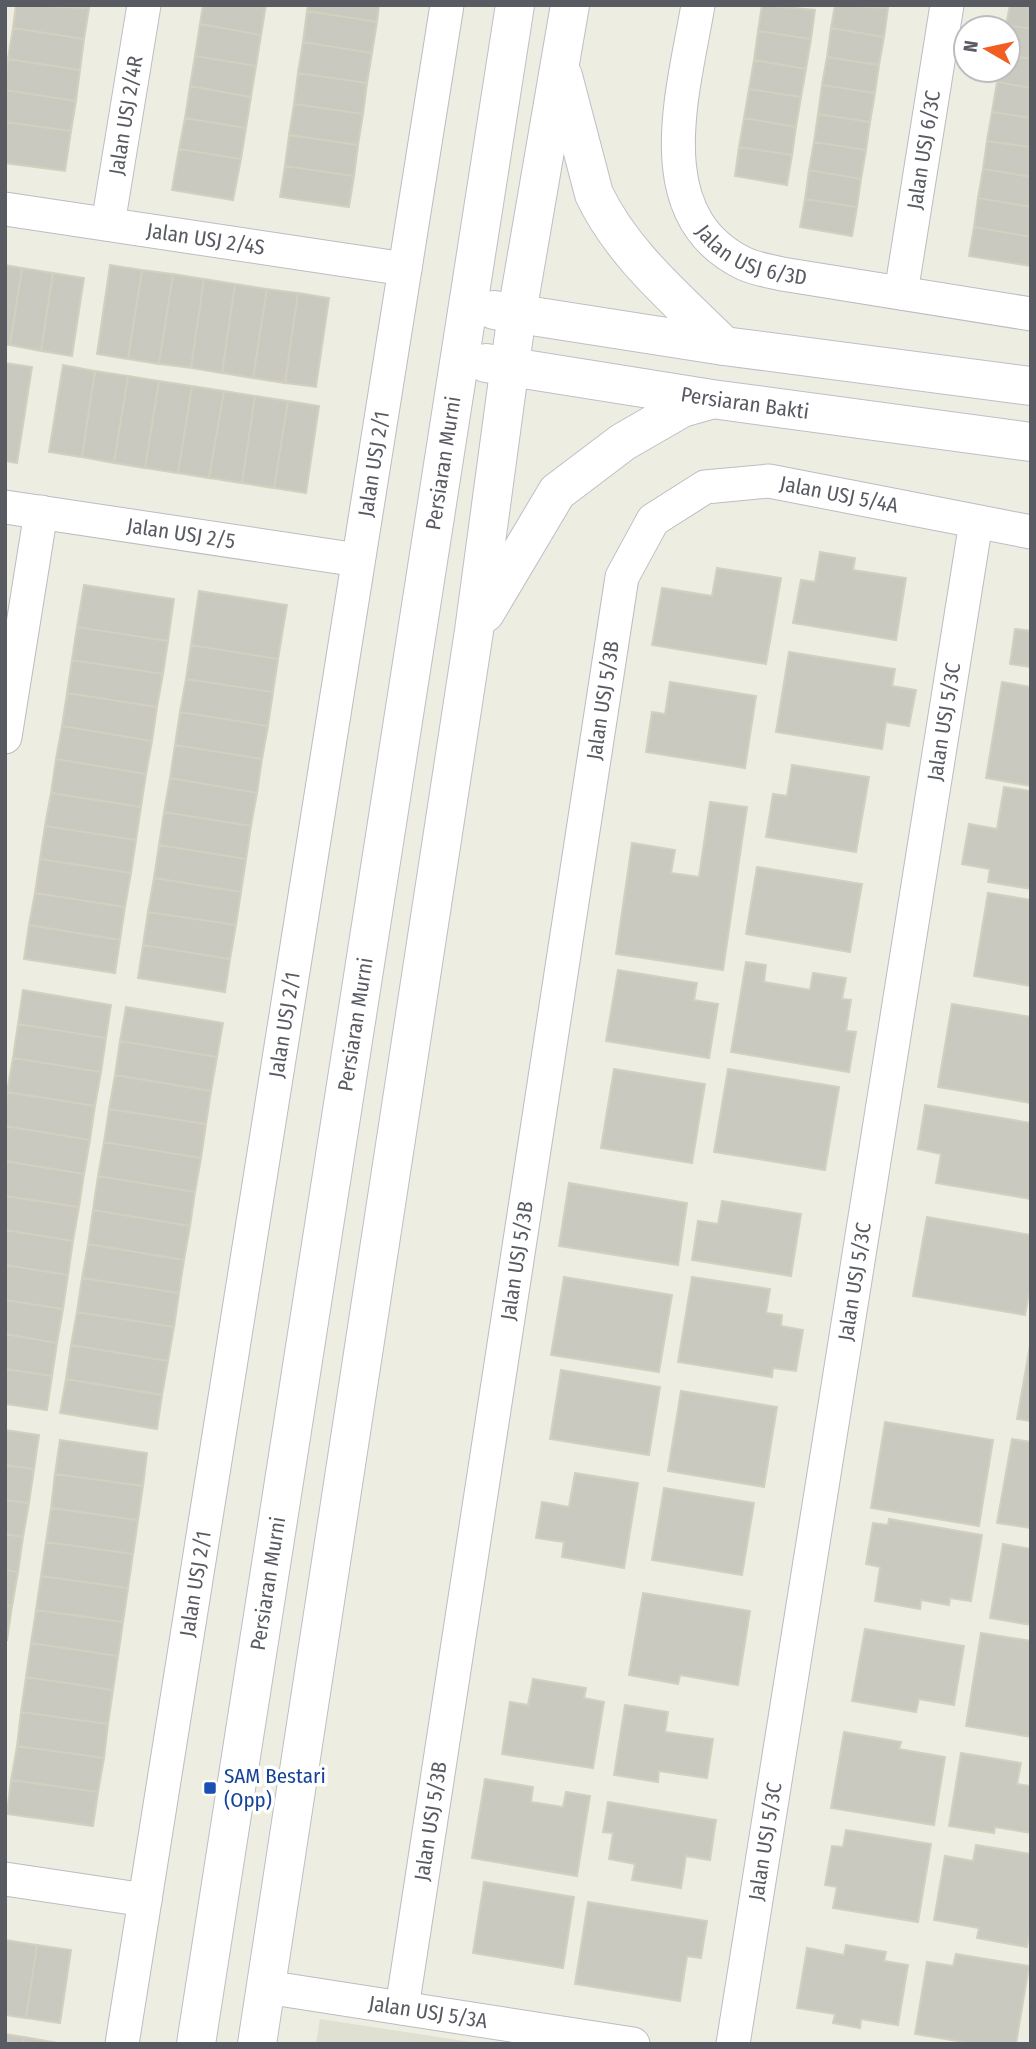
<svg xmlns="http://www.w3.org/2000/svg" width="1036" height="2049" font-family="'Fira Sans Condensed',sans-serif">
  <style>
    .education { fill: #dfe0d1 }
    .building { fill: #cac9c0; stroke: #d2d0bf; stroke-width: 2 }
    .lines { fill: none; stroke-linecap: round; stroke-linejoin: round }
    .street-casing { stroke: #bbbdc3; stroke-width: 35 }
    .secondary-casing { stroke: #bdbfc7; stroke-width: 40 }
    .street { stroke: #fff; stroke-width: 33 }
    .secondary { stroke: #fff; stroke-width: 38 }
    .transit-dot { fill: #1a4fb4; stroke: #fff; stroke-width: 2.5 }
    .labels { text-anchor: middle; dominant-baseline: central; stroke-width: 7; stroke-linejoin: round; paint-order: stroke }
    .street-label { font-size: 21px; fill: #595b63; stroke: #fff }
    .transit-label { font-size: 21px; fill: #164399; stroke: #fff; text-anchor: start }
  </style>
  <rect width="100%" height="100%" fill="#edede1"/>
  <path class="education" d="M320 2019 484 2044H316Z"/>
  <path class="building" d="M16 5 89 8 84 39 13 28Z
    M203 5H266L261 35 200 24Z
    M308 5H379L377 22 307 11Z
    M762 5 815 10 811 39 758 31Z
    M835 5 888 8 884 37 831 28Z
    M1010 5H1031V29L1006 25Z
    M307 11 377 22 372 53 303 42Z
    M200 24 261 35 256 66 195 56Z
    M1006 25 1031 29V59L1008 55Z
    M13 28 84 39 80 70 8 59Z
    M831 28 884 37 879 65 827 57Z
    M758 31 811 39 806 69 754 60Z
    M303 42 372 53 367 83 298 73Z
    M1008 55 1031 59V88L997 82 999 70H1008Z
    M195 56 256 66 251 97 190 86Z
    M827 57 879 65 875 93 822 85Z
    M8 59 80 70 76 101 5 90Z
    M754 60 806 69 801 97 749 89Z
    M298 73 367 83 363 114 294 104Z
    M997 82 1031 88V118L992 112Z
    M822 85 875 93 870 122 818 114Z
    M190 86 251 97 246 128 185 118Z
    M749 89 801 97 796 127 744 118Z
    M5 90 76 101 71 131 5 122Z
    M294 104 363 114 358 145 289 135Z
    M992 112 1031 118V147L987 141Z
    M818 114 870 122 866 150 814 142Z
    M185 118 246 128 241 159 179 149Z
    M744 118 796 127 792 155 739 147Z
    M5 122 71 131 65 171 5 163Z
    M289 135 358 145 354 176 285 166Z
    M987 141 1031 147V177L983 169Z
    M814 142 866 150 861 179 809 170Z
    M739 147 792 155 787 185 735 176Z
    M179 149 241 159 233 200 172 190Z
    M285 166 354 176 349 207 280 197Z
    M983 169 1031 177V207L978 198Z
    M809 170 861 179 857 207 805 199Z
    M978 198 1031 207V237L974 227Z
    M805 199 857 207 852 236 800 227Z
    M974 227 1031 237V266L969 256Z
    M5 265 22 268 10 345H5Z
    M110 265 142 270 128 359 97 354Z
    M22 268 53 273 41 351 10 345Z
    M142 270 173 274 159 364 128 359Z
    M53 273 84 278 72 356 41 351Z
    M173 274 204 279 191 368 159 364Z
    M204 279 235 284 222 373 191 368Z
    M235 284 267 289 253 378 222 373Z
    M267 289 298 293 285 383 253 378Z
    M298 293 329 298 316 387 285 383Z
    M5 363 32 367 17 463 5 461Z
    M63 365 95 371 82 457 49 452Z
    M95 371 128 376 114 463 82 457Z
    M128 376 159 381 145 468 114 463Z
    M159 381 192 386 178 473 145 468Z
    M192 386 224 391 209 478 178 473Z
    M224 391 255 396 242 483 209 478Z
    M255 396 288 401 274 488 242 483Z
    M288 401 319 406 306 493 274 488Z
    M820 552 855 558 853 570 906 578 896 640 793 623 801 580 815 582Z
    M717 568 781 578 766 664 652 645 662 588 712 596Z
    M84 585 174 599 168 641 77 627Z
    M199 591 287 605 278 659 191 645Z
    M77 627 168 641 163 674 72 660Z
    M1015 629 1031 631V667L1010 664Z
    M191 645 278 659 273 692 186 679Z
    M789 652 895 669 892 686 916 690 909 726 886 722 882 749 776 732Z
    M72 660 163 674 157 707 67 693Z
    M186 679 273 692 268 726 180 712Z
    M670 682 756 696 745 768 646 752 652 712 665 714Z
    M1002 682 1031 687V786L986 778Z
    M67 693 157 707 152 741 62 726Z
    M180 712 268 726 262 759 175 745Z
    M62 726 152 741 146 774 56 759Z
    M175 745 262 759 257 793 170 778Z
    M56 759 146 774 141 807 51 793Z
    M792 765 869 777 856 852 766 837 773 794 787 796Z
    M170 778 257 793 251 826 164 812Z
    M1004 787 1031 791V889L988 882 990 869 962 864 969 824 997 829Z
    M51 793 141 807 136 840 45 826Z
    M710 802 747 807 723 970 616 954 632 843 675 850 671 873 699 877Z
    M164 812 251 826 246 859 159 845Z
    M45 826 136 840 131 873 40 859Z
    M159 845 246 859 241 892 154 878Z
    M40 859 131 873 125 907 35 893Z
    M757 867 862 884 850 952 746 934Z
    M154 878 241 892 236 925 148 912Z
    M35 893 125 907 120 940 29 925Z
    M988 893 1031 900V986L974 976Z
    M148 912 236 925 230 959 143 945Z
    M29 925 120 940 115 973 24 959Z
    M143 945 230 959 225 992 138 978Z
    M746 962 766 965 764 982 810 990 813 973 846 978 842 999 851 1000 846 1031 856 1032 849 1072 731 1052Z
    M618 970 697 983 694 1000 718 1004 709 1058 606 1041Z
    M23 990 111 1005 106 1038 18 1024Z
    M952 1004 1031 1017V1103L938 1087Z
    M126 1007 223 1023 217 1057 120 1041Z
    M18 1024 106 1038 101 1072 13 1058Z
    M120 1041 217 1057 211 1091 115 1075Z
    M13 1058 101 1072 95 1106 7 1092Z
    M614 1069 705 1084 692 1163 601 1148Z
    M728 1069 839 1087 825 1170 714 1152Z
    M115 1075 211 1091 206 1124 109 1109Z
    M7 1092 95 1106 90 1140 5 1126Z
    M925 1105 1031 1123V1199L936 1183 941 1154 918 1149Z
    M109 1109 206 1124 201 1158 104 1142Z
    M5 1126 90 1140 84 1174 5 1161Z
    M104 1142 201 1158 195 1192 98 1176Z
    M5 1161 84 1174 79 1207 5 1196Z
    M98 1176 195 1192 190 1226 93 1210Z
    M569 1183 687 1203 678 1265 559 1246Z
    M5 1196 79 1207 73 1241 5 1230Z
    M722 1201 801 1214 791 1276 692 1260 698 1221 718 1224Z
    M93 1210 190 1226 184 1260 88 1244Z
    M927 1217 1031 1235V1282L1025 1315 913 1296Z
    M5 1230 73 1241 68 1275 5 1265Z
    M88 1244 184 1260 179 1293 82 1278Z
    M5 1265 68 1275 63 1309 5 1300Z
    M564 1277 672 1295 659 1372 551 1355Z
    M692 1277 770 1289 766 1313 782 1315 781 1326 803 1330 796 1371 773 1368 772 1377 678 1362Z
    M82 1278 179 1293 174 1327 77 1312Z
    M5 1300 63 1309 57 1343 5 1334Z
    M77 1312 174 1327 168 1361 71 1345Z
    M5 1334 57 1343 52 1376 5 1369Z
    M1031 1340V1421L1017 1419Z
    M71 1345 168 1361 162 1395 66 1379Z
    M5 1369 52 1376 47 1410 5 1404Z
    M561 1370 660 1387 649 1455 550 1439Z
    M66 1379 162 1395 157 1429 60 1413Z
    M681 1391 777 1407 764 1487 668 1471Z
    M885 1422 993 1440 979 1526 871 1508Z
    M5 1430 39 1435 34 1469 5 1465Z
    M1012 1439 1031 1442V1528L997 1523Z
    M60 1440 147 1453 143 1486 55 1474Z
    M5 1465 34 1469 29 1503 5 1500Z
    M575 1473 638 1483 624 1568 562 1557 564 1542 536 1538 542 1502 569 1507Z
    M55 1474 143 1486 138 1520 51 1508Z
    M664 1488 754 1503 742 1575 652 1560Z
    M5 1500 29 1503 23 1537 5 1534Z
    M51 1508 138 1520 133 1554 46 1542Z
    M889 1519 982 1535 971 1601 950 1598 949 1605 921 1600 920 1609 875 1601 880 1567 866 1564 873 1523 888 1525Z
    M5 1534 23 1537 18 1572 5 1570Z
    M46 1542 133 1554 128 1588 41 1576Z
    M1003 1544 1031 1549V1625L990 1618Z
    M5 1570 18 1572 12 1606 5 1605Z
    M41 1576 128 1588 123 1622 36 1610Z
    M643 1593 750 1611 738 1685 680 1675 678 1684 629 1675Z
    M5 1605 12 1606 7 1640H5Z
    M36 1610 123 1622 118 1656 31 1643Z
    M865 1629 964 1646 954 1705 919 1699 916 1712 852 1701Z
    M981 1633 1031 1641V1737L966 1726Z
    M31 1643 118 1656 113 1690 26 1677Z
    M26 1677 113 1690 108 1724 21 1712Z
    M533 1679 586 1688 584 1698 604 1702 593 1768 502 1754 510 1702 528 1705Z
    M625 1705 668 1712 665 1732 713 1739 707 1778 659 1771 658 1782 614 1775Z
    M21 1712 108 1724 104 1758 17 1746Z
    M844 1732 901 1742 899 1749 945 1757 934 1825 831 1808Z
    M17 1746 104 1758 98 1792 11 1780Z
    M961 1753 1021 1763 1017 1784 1031 1786V1833L995 1827 994 1833 949 1826Z
    M485 1779 533 1787 531 1802 563 1807 566 1792 590 1796 577 1876 472 1858Z
    M11 1780 98 1792 93 1826 7 1814Z
    M608 1802 716 1820 710 1860 686 1856 681 1888 632 1880 635 1864 609 1859 613 1833 603 1832Z
    M846 1830 931 1844 918 1922 833 1908 837 1887 825 1885 832 1846 843 1847Z
    M976 1845 1031 1854V1925L1027 1947 977 1938 979 1928 934 1920 945 1856 973 1861Z
    M484 1882 574 1897 563 1968 473 1953Z
    M588 1902 707 1921 701 1958 687 1956 680 2001 575 1984Z
    M5 1940 37 1945 26 2018 5 2015Z
    M37 1945 71 1950 60 2023 26 2018Z
    M846 1945 886 1952 884 1961 908 1965 898 2025 861 2019 860 2028 833 2023 835 2014 797 2008 807 1948 844 1955Z
    M956 1954 1029 1966 1016 2044H975L915 2034 927 1962 953 1966Z
    M5 2034 24 2037 23 2044H5Z
    M24 2037 58 2043V2044H23Z"/>
  <g class="lines">
    <defs>
      <g id="street">
        <path id="s1" d="M698 5C684 90 644 216 745 264 756 269 770 271 782 274L1031 314"/>
        <path id="s2" d="M5 209 405 269"/>
        <path id="s3" d="M108 224 144 5"/>
        <path id="s4" d="M901 293 947 5"/>
        <path id="s5" d="M5 507 358 560"/>
        <path d="M5 737 41 512"/>
        <path d="M5 1879 145 1900"/>
        <path id="s6" d="M266 1987 633 2044"/>
        <path id="s7" d="M402 2008 622 577 653 520 705 487 769 481 1031 532"/>
        <path id="s8" d="M122 2044 447 5"/>
        <path id="s9" d="M733 2044 976 522"/>
      </g>
      <g id="secondary">
        <path d="M563 76 594 194C623 255 677 299 724 346"/>
        <path d="M494 310 724 346 1031 386"/>
        <path id="s10" d="M486 363 712 399 1031 442"/>
        <path d="M485 613 557 492 623 442 682 408 710 400"/>
        <path id="s11" d="M196 2044 515 5"/>
        <path d="M257 2044 474 631 517 313 570 5"/>
      </g>
    </defs>
    <use href="#street" class="street-casing"/>
    <use href="#secondary" class="secondary-casing"/>
    <use href="#street" class="street"/>
    <use href="#secondary" class="secondary"/>
  </g>
  <rect class="transit-dot" x="203" y="1781" width="14" height="14" rx="3.5"/>
  <g class="labels">
    <g class="street-label">
      <text stroke="none"><textPath href="#s3" startOffset="110">Jalan USJ 2/4R</textPath></text>
      <text stroke="none"><textPath href="#s4" startOffset="145">Jalan USJ 6/3C</textPath></text>
      <text stroke="none"><textPath href="#s2" startOffset="203">Jalan USJ 2/4S</textPath></text>
      <text stroke="none"><textPath href="#s1" startOffset="289">Jalan USJ 6/3D</textPath></text>
      <text stroke="none"><textPath href="#s10" startOffset="262">Persiaran Bakti</textPath></text>
      <text stroke="none"><textPath href="#s11" startOffset="1600">Persiaran Murni</textPath></text>
      <text stroke="none"><textPath href="#s8" startOffset="1600">Jalan USJ 2/1</textPath></text>
      <text stroke="none"><textPath href="#s7" startOffset="1710">Jalan USJ 5/4A</textPath></text>
      <text stroke="none"><textPath href="#s5" startOffset="178">Jalan USJ 2/5</textPath></text>
      <text stroke="none"><textPath href="#s7" startOffset="1323">Jalan USJ 5/3B</textPath></text>
      <text stroke="none"><textPath href="#s9" startOffset="1339">Jalan USJ 5/3C</textPath></text>
      <text stroke="none"><textPath href="#s8" startOffset="1032">Jalan USJ 2/1</textPath></text>
      <text stroke="none"><textPath href="#s11" startOffset="1032">Persiaran Murni</textPath></text>
      <text stroke="none"><textPath href="#s7" startOffset="756">Jalan USJ 5/3B</textPath></text>
      <text stroke="none"><textPath href="#s9" startOffset="772">Jalan USJ 5/3C</textPath></text>
      <text stroke="none"><textPath href="#s8" startOffset="466">Jalan USJ 2/1</textPath></text>
      <text stroke="none"><textPath href="#s11" startOffset="466">Persiaran Murni</textPath></text>
      <text stroke="none"><textPath href="#s7" startOffset="189">Jalan USJ 5/3B</textPath></text>
      <text stroke="none"><textPath href="#s9" startOffset="205">Jalan USJ 5/3C</textPath></text>
      <text stroke="none"><textPath href="#s6" startOffset="164">Jalan USJ 5/3A</textPath></text>
    </g>
    <g class="transit-label">
      <text x="224" y="1776">SAM Bestari<tspan x="224" dy="24">(Opp)</tspan></text>
    </g>
  </g>
  <rect width="1036" height="2049" fill="none" stroke="#595b63" stroke-width="14"/>
  <g transform="translate(987 49) rotate(279)"><circle r="33" fill="#ffffff" stroke="#bdbdc1" stroke-width="2"/>
  <path d="M0-5L12 26L0 18L-12 26Z" fill="#f25e22"/>
  <text y="-10" font-size="19" font-weight="bold" text-anchor="middle" fill="#595b63">N</text>
  </g>
</svg>
